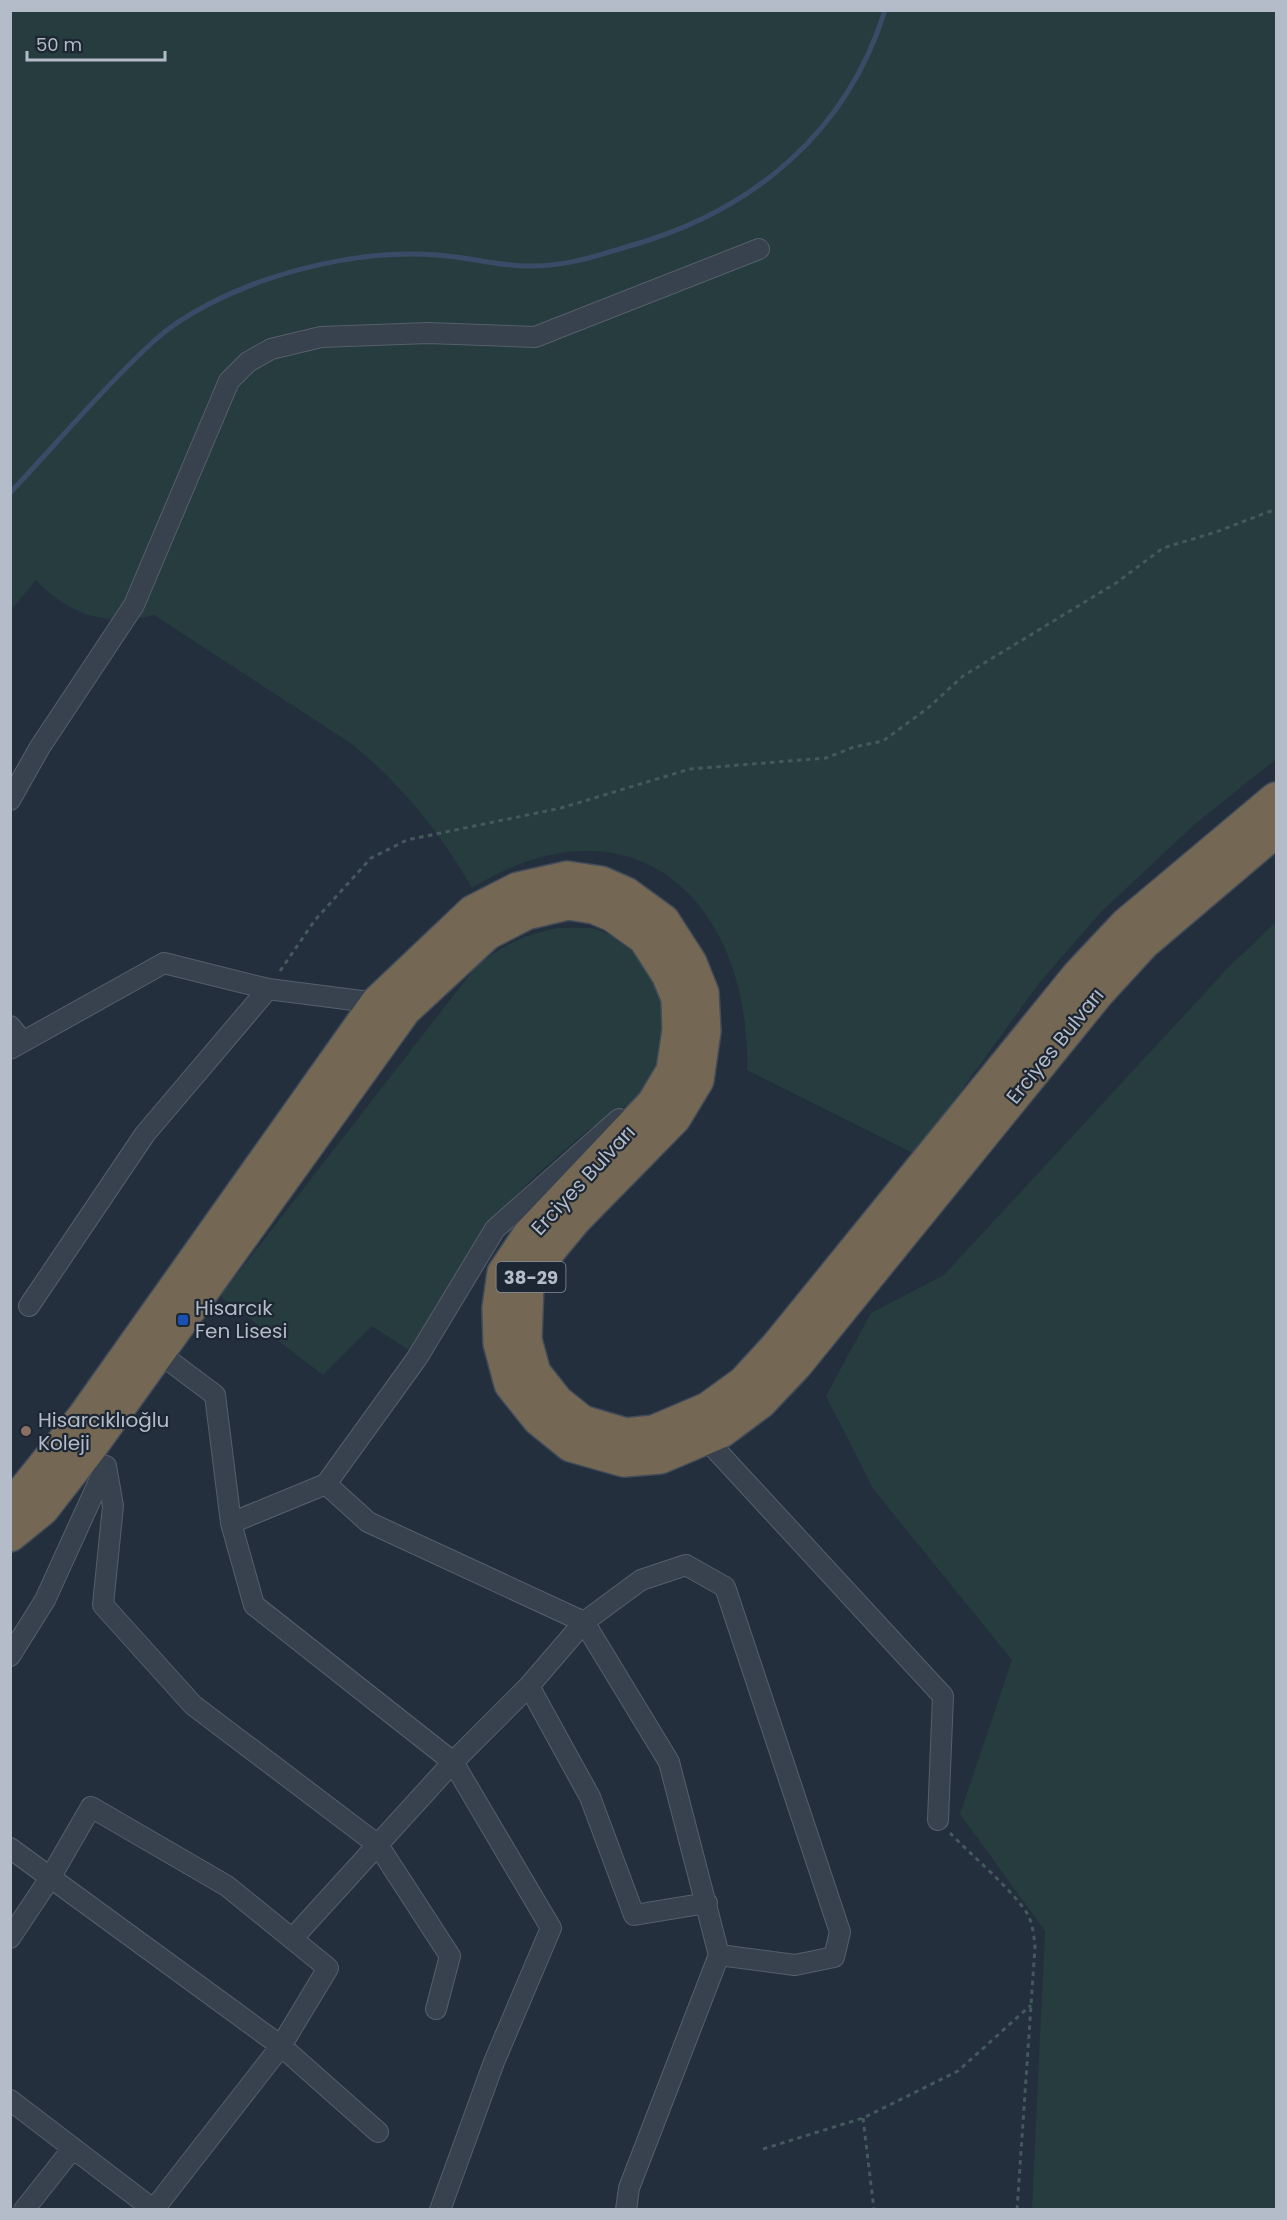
<svg xmlns="http://www.w3.org/2000/svg" width="1287" height="2220" font-family="Poppins,sans-serif">
  <style>
    .green { fill: #263c3f }
    .lines { fill: none; stroke-linecap: round; stroke-linejoin: round }
    .stream { stroke: #394c67; stroke-width: 5 }
    .street-casing { stroke: #565f6c; stroke-width: 22 }
    .highway-casing { stroke: #434c59; stroke-width: 36 }
    .path { stroke: #44595c; stroke-width: 3; stroke-dasharray: 4.5 4.5; stroke-linecap: butt }
    .street { stroke: #38414e; stroke-width: 20 }
    .highway { stroke: #746855; stroke-width: 33 }
    .transit-dot { fill: #1a4fb4; stroke: #1d2633; stroke-width: 2 }
    .education-dot { fill: #8d6e63; stroke: #1d2633; stroke-width: 2 }
    .labels { text-anchor: middle; dominant-baseline: central; stroke-width: 4.5; stroke-linejoin: round; paint-order: stroke }
    .shield { fill: #1d2633; stroke: #878f9c; stroke-width: 1.5 }
    .shield-label { font-size: 18px; font-weight: bold; fill: #b4bcc9 }
    .street-label { font-size: 20px; fill: #b4bcc9; stroke: #1d2633 }
    .poi-label { font-size: 20px; fill: #b4bcc9; stroke: #1d2633; text-anchor: start }
  </style>
  <rect width="100%" height="100%" fill="#242f3e"/>
  <path class="green" d="M10 11H1276V759L1195 824 1101 912 1040 982 915 1154 747 1070C751 900 632 789 472 888 440 832 402 785 352 744L154 615C107 627 69 615 36 580L11 610Z
    M1276 922V2209H1032L1045 1931 960 1814 1012 1660 874 1490 826 1396 871 1313 944 1275 1227 969Z
    M558 928H592L630 942 663 997 669 1048 644 1094 587 1131 536 1175 512 1200 490 1227 412 1352 372 1326 323 1375 220 1296 475 968C500 946 525 934 558 928Z"/>
  <g class="lines">
    <path class="stream" d="M10 493C58 442 104 387 155 340 185 313 230 292 268 279 322 261 380 251 437 255 470 257 501 267 533 266 569 266 599 255 633 245 753 210 847 133 885 10"/>
    <defs>
      <path id="street" d="M10 800 40 747 134 605 229 381 248 362 271 349 321 337 428 333 535 337 759 249
        M10 1026 23 1042
        M10 1049 164 963 268 989 377 1003
        M619 1119 495 1229 417 1358 326 1484 368 1522 584 1622 669 1762 719 1955 629 2188 626 2210
        M29 1306 145 1134 268 989
        M159 1353 215 1395 231 1523 254 1605 453 1762 551 1928 494 2062 440 2210
        M705 1438 943 1696 938 1820
        M106 1466 113 1506 103 1605 193 1705 378 1845 450 1956 436 2009
        M231 1523 326 1484
        M10 1656 45 1600 106 1466
        M529 1686 590 1797 634 1915 707 1903
        M10 1848 281 2046 378 2132
        M10 1938 50 1878 91 1807 227 1886 328 1968 281 2046 154 2209
        M292 1939 453 1762 529 1686 584 1622 641 1580 686 1565 725 1587 840 1932 834 1957 795 1965 719 1955
        M10 2100 154 2210
        M24 2210 73 2148"/>
      <path id="highway" d="M10 1503 24 1491 84 1417 377 1003 473 912 518 889 567 878 601 883 626 894 663 921 690 963 702 993 704 1031 697 1080 674 1118 574 1220 550 1249 527 1282 525 1340 534 1373 557 1402 582 1422 626 1435 654 1432 708 1409 744 1383 777 1347 1079 975 1126 925 1276 799
        M10 1535 42 1509 88 1450 404 1010 487 933 526 913 568 903 594 907 613 915 645 938 668 974 678 998 679 1030 673 1071 654 1103 530 1234 504 1273 499 1308 500 1343 511 1384 539 1419 571 1445 624 1460 660 1457 721 1431 760 1402 796 1364 1098 992 1143 943 1276 830"/>
    </defs>
    <use href="#street" class="street-casing"/>
    <use href="#highway" class="highway-casing"/>
    <path class="path" d="M280 971 315 920 371 858 407 840 561 808 690 769 826 758 854 747 883 741 928 708 963 676 1116 583 1163 548 1216 532 1276 509
      M950 1833C970 1854 1015 1892 1028 1915 1033 1925 1034 1936 1035 1947L1017 2210
      M863 2118 874 2210
      M763 2149 863 2118 958 2071 1031 2005"/>
    <use href="#street" class="street"/>
    <use href="#highway" class="highway"/>
  </g>
  <rect class="transit-dot" x="177" y="1314" width="12" height="12" rx="3"/>
  <circle class="education-dot" cx="26" cy="1431" r="6"/>
  <g class="labels">
    <rect class="shield" x="496.5" y="1262" width="69" height="30" rx="4.5"/>
    <g class="shield-label">
      <text x="531" y="1277">38-29</text>
    </g>
    <g class="street-label">
      <text transform="translate(1055 1046) rotate(-51)">Erciyes Bulvarı</text>
      <text transform="translate(583 1180) rotate(-47)">Erciyes Bulvarı</text>
    </g>
    <g class="poi-label">
      <text x="195" y="1308">Hisarcık<tspan x="195" dy="23">Fen Lisesi</tspan></text>
      <text x="38" y="1420">Hisarcıklıoğlu<tspan x="38" dy="23">Koleji</tspan></text>
    </g>
  </g>
  <rect width="1287" height="2220" fill="none" stroke="#b4bcc9" stroke-width="24"/>
  <path d="M27 51v9h138v-9" fill="none" stroke="#b4bcc9" stroke-width="3"/>
  <text x="36" y="51" font-size="18" fill="#b4bcc9" stroke="#1d2633" stroke-width="4.5" paint-order="stroke">50 m</text>
</svg>
